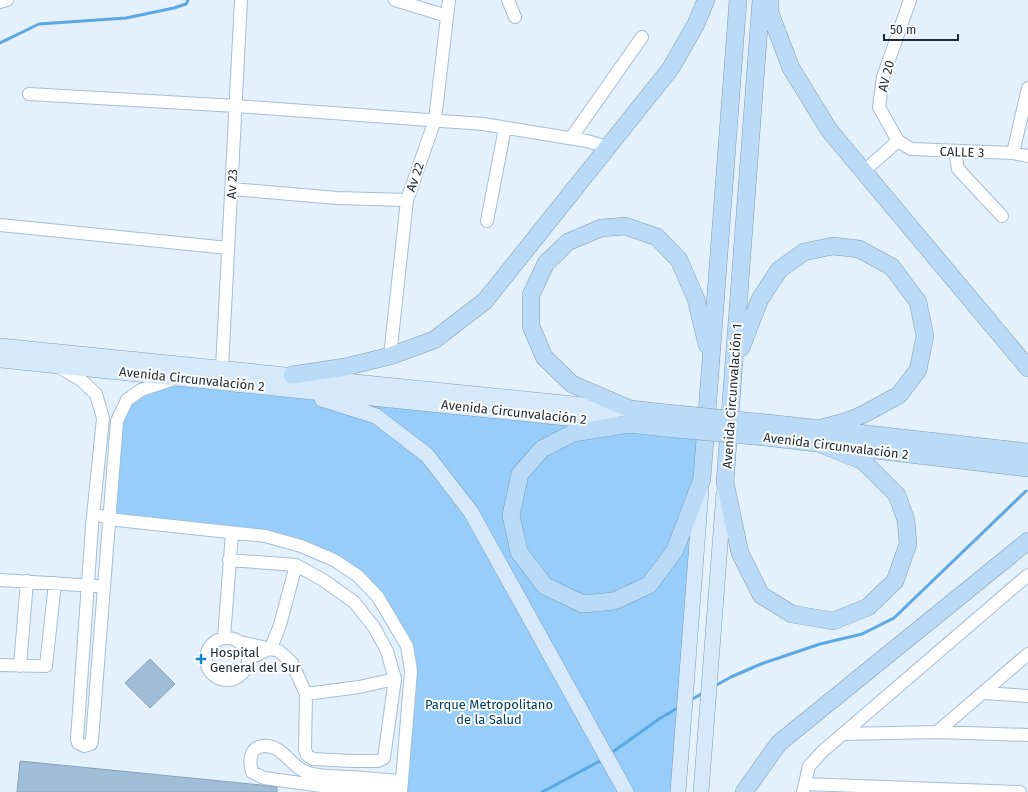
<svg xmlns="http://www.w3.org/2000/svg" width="1028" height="792" font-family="'Fira Sans',sans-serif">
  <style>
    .green { fill: #96cdfa }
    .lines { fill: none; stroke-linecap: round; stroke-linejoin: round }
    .stream { stroke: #5ca8e4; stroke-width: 3 }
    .building { fill: #9fbdd6; stroke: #87a4bd }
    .minor-casing { stroke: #a2bfd9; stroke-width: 14 }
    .major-casing { stroke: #829cb3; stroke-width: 16 }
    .highway-casing { stroke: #829cb3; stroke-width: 18 }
    .minor { stroke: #fff; stroke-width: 12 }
    .major { stroke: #d5e9fb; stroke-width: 15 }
    .highway { stroke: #b9dbf8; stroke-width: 17 }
    .highway-bridge-casing { stroke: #829cb3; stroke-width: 18; stroke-linecap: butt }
    .highway-bridge { stroke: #b9dbf8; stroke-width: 17 }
    .poi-dot { fill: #0f86cf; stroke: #fff; stroke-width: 1.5 }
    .labels { text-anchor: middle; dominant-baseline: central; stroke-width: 4; stroke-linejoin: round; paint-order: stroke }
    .street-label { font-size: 13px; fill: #1d2832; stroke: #fff }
    .poi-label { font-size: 13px; fill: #1d2832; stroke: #fff; text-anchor: start }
    .park-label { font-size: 13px; fill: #014066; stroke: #fff }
  </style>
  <rect width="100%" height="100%" fill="#e4f0fb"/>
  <path class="green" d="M178 378 705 432 678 792H401L407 646 358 576 301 546 109 517 117 421 127 400Z"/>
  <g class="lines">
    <path class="stream" d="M0 43 39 24 126 18 174 8 186 4 188 0
      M713 687 731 677 761 664 820 644 862 634 894 618 1026 491
      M689 701 703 693
      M614 751 659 719 679 707
      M542 792 602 760"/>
  </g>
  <path class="building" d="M150 659 175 684 150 708 125 683Z
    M20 761 261 785 277 787V792H17Z"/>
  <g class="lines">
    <defs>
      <path id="minor" d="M395 0 447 16
        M508 0 515 17
        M910 0 883 77 879 107 898 141 911 149 1013 153 1028 156
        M0 2 7 0
        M29 94 236 106 483 124 587 141 607 147
        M571 138 642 37
        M955 152 958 169 1002 216
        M1013 153 1028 88
        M864 171 898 141
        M232 189 337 198 407 200
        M487 221 505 128
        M0 225 228 248
        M390 356 407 200 435 120 449 0
        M59 367 81 380 96 394 103 418 92 526 77 739 78 743 84 746 91 744 92 740 117 421 127 400 141 390 174 379
        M222 368 241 0
        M102 516 117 520 265 536 301 546 334 560 358 576 378 597 407 646 411 671 401 792
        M229 560 296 565 323 580 354 602 374 627 387 651 395 679 384 758 378 761H352L313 759 307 755 305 749 306 694 292 663 279 651 240 642
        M0 580 96 586
        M224 637 232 533
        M206 659a21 21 0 1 1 42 0a21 21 0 1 1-42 0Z
        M248 659 271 648 280 625 296 565
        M0 665 46 666 55 583
        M20 666 27 581
        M983 693 1028 696
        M306 694 359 687 395 679
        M937 732 1028 654
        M843 734 937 732 1028 735
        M805 784 1020 792
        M395 792 322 786 264 778 252 772C249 761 249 748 263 746 282 744 290 766 306 772 320 777 336 776 349 777 367 778 384 780 402 781
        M803 792 809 766 823 751 1028 575"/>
      <path id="major" d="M0 346 623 409
        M0 360 616 423
        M322 399 376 416 427 455 471 512 626 792
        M678 792 701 490
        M701 792 724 493"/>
      <path id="highway" d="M761 0 725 482 740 553 761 595 792 614 833 621 868 607 895 581 908 544 906 520 897 495 863 461 818 443
        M770 0V13L791 68 829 130 1028 368
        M741 348 760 299 779 270 804 252 833 246 859 249 892 267 918 302 925 336 918 370 899 395 866 413 848 421 818 429
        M292 375 345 367 390 356 434 340 485 301 671 68 696 24 706 0
        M667 413 630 409 572 384 544 357 531 326V295L546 263 568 242 601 228 625 226 657 237 679 260 696 299 707 345
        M767 423 1028 452
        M665 428 629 424 573 433 542 449 520 474 511 515 519 552 545 586 583 604 614 601 649 585 675 550 702 479 738 0
        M765 437 1028 468
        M744 792 779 743 1028 541"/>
    </defs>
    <use href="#minor" class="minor-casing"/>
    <use href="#major" class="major-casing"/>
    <use href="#highway" class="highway-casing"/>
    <use href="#minor" class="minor"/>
    <use href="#major" class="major"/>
    <use href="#highway" class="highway"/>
    <defs>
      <path id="highway-bridge" d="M667 413 767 423
        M665 428 765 437"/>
    </defs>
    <use href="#highway-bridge" class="highway-bridge-casing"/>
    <use href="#highway-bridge" class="highway-bridge"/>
  </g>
  <path class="poi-dot" d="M199 653h4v4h4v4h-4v4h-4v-4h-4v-4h4z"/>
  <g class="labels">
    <g class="street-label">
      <text transform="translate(886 76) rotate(-76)">AV 20</text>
      <text transform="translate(962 152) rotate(2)">CALLE 3</text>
      <text transform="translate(415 177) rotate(-71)">Av 22</text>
      <text transform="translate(232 184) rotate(-87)">Av 23</text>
      <text transform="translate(192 379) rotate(6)">Avenida Circunvalación 2</text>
      <text transform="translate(732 396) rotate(-86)">Avenida Circunvalación 1</text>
      <text transform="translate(514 412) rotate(6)">Avenida Circunvalación 2</text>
      <text transform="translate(836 446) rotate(7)">Avenida Circunvalación 2</text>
    </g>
    <g class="poi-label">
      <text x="210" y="652">Hospital<tspan x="210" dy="15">General del Sur</tspan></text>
    </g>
    <g class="park-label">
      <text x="489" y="704">Parque Metropolitano<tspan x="489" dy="15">de la Salud</tspan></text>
    </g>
  </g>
  <path d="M884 34v6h74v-6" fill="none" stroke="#1d2832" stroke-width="2"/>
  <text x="890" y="34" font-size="12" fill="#1d2832" stroke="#ffffff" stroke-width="3" paint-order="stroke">50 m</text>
</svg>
